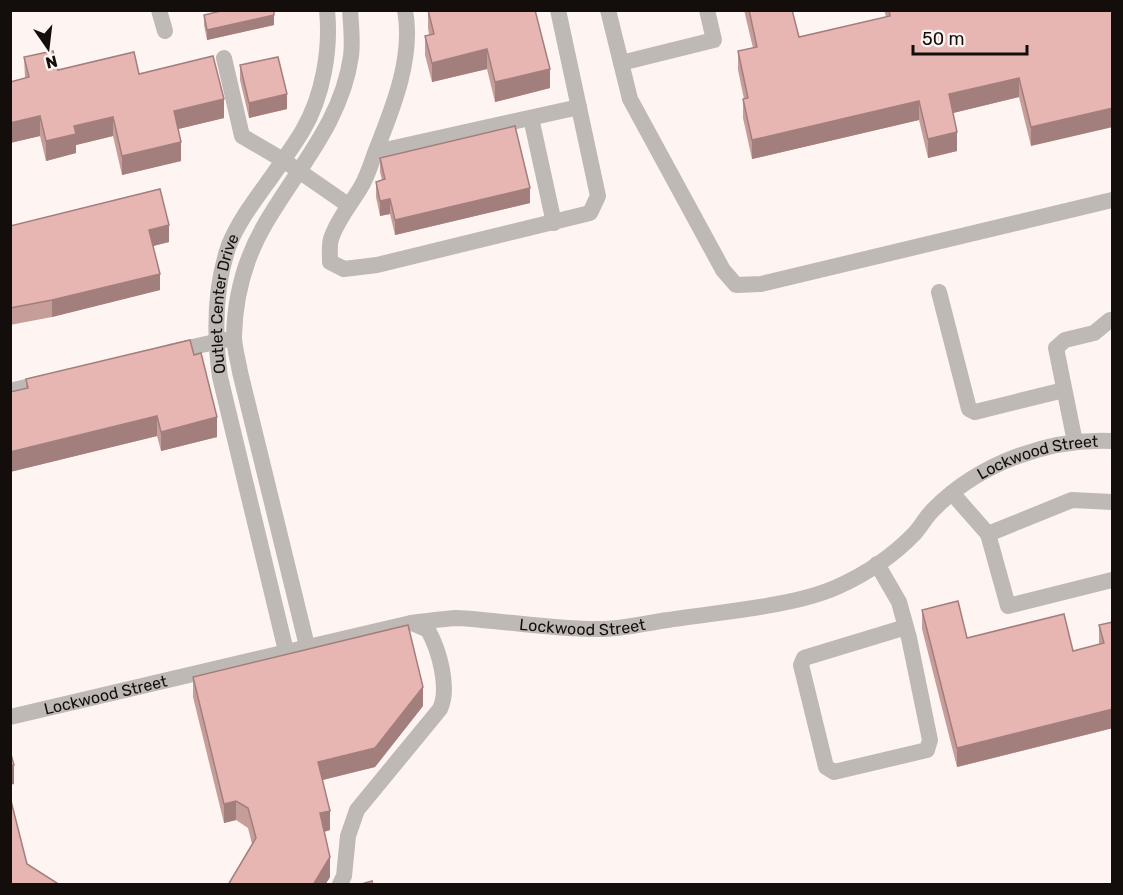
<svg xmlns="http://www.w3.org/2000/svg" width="1123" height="895" font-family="Rubik,sans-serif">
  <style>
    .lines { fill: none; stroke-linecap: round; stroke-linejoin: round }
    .minor { stroke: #beb9b5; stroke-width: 16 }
    .wall { fill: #c79d9a }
    .shaded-wall { fill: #a27f7d }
    .building { fill: #e7b6b3; stroke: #a27f7d; stroke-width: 1.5 }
    .labels { text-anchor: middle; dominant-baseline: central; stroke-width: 5; stroke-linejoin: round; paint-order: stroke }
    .street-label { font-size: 16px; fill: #130e0c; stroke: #fef5f2 }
  </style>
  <rect width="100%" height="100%" fill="#fef5f2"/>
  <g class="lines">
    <g class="minor">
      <path d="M159 10 165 31"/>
      <path d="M405 10C414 58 392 110 375 153 371 164 367 177 361 187 351 204 337 220 331 239 329 246 330 255 330 262L344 269 377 265 590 213 598 196 558 10"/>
      <path d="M608 10 630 99 723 270 736 285 761 284 1112 200"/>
      <path d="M224 58 242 136 283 160 348 205"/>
      <path d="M621 63 714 40 707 10"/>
      <path d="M531 118 554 223"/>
      <path d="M376 152 579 107"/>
      <path d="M939 292 969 409 975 412 1064 390"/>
      <path d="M170 352 224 340"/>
      <path d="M10 391 46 382"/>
      <path d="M1075 442 1056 348 1065 340 1094 333 1110 320"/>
      <path d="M952 493 988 534"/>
      <path d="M1112 502 1072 500 988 534 1008 606 1112 580"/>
      <path d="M877 564 899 602 909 638 930 740 927 750 834 772 826 767 801 665 804 658 906 627"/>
      <path d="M307 646 240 372C238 360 234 347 234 336 235 297 245 259 264 226 296 170 342 122 351 56 353 42 351 25 350 10"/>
      <path id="s1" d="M286 651 220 377C214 333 214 288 229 245 238 222 255 200 270 179 281 163 293 147 303 130 323 96 331 49 327 10"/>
      <path id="s2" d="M10 717 411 623C426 621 441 619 456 618 468 618 480 620 492 621 526 624 562 629 596 629 620 630 645 623 668 620 718 612 792 607 837 587 866 574 893 556 915 533 922 525 927 515 935 508 980 463 1049 438 1112 441"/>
      <path d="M340 884 344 876 348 836 357 810 440 709C450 688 439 650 428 630L412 623"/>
    </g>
  </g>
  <path class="wall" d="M428 10 550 88 495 102 487 69 432 82 425 55V36L429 35 428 28Z
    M744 10H792L799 37 886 17 884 10H1113L1031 146 1019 97 953 113 957 151 928 158 919 120 752 159 743 118V99H744L738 70V51L753 48Z
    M204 15 274 25 207 40 204 25Z
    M24 57 58 70 139 74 224 118 178 129 181 161 122 175 113 136 76 145V153L46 161 40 136 10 143V82L25 78Z
    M240 65 287 109 249 118 240 80Z
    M380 158 530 203 395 235 390 214 380 216 376 197V182L382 180 380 172Z
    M10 226 169 242 153 246 160 290 52 317 10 325Z
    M190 340 217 437 161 451 157 436 10 472V392L26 388V379Z
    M922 610 967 638 1073 651 1099 645V625L1113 622V728L957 767 922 629Z
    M193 677 423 706 375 767 323 780 330 830 324 832 330 877 325 885H228L252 844 248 828 236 820 224 823 193 697Z"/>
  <path class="shaded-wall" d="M274 15V25L207 40V30Z
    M487 49V69L432 82V63Z
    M550 69V88L495 102V82Z
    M1019 78V97L949 114V94Z
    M287 94V109L249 118V103Z
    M224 99V118L174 130V111Z
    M919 101V120L752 159V140Z
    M1113 108V127L1031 146V127Z
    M40 116V136L10 143V123Z
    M113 117V136L76 145V153L46 161V141L74 126Z
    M957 132V151L928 158V139Z
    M181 142V161L122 175V156Z
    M530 188V203L395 235V220Z
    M390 199V214L380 216V201Z
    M169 225V242L149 247V230Z
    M160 274V290L52 317V300Z
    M157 416V436L10 472V452Z
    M217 417V437L161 451V432Z
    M423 687V706L375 767 318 781V762Z
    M1113 709V728L957 767V748Z
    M14 765V784L10 785V766Z
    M236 801V820L224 823V804Z
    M330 811V830L320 833V813Z
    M330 857V877L325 885H313Z"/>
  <path class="building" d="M225 10H274V15L207 30 204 15Z
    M428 10H535L550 69 495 82 487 49 432 63 425 36 434 34Z
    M749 10H792L799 37 890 16 889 10H1113V108L1031 127 1019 78 949 94 957 132 928 139 919 101 752 140 743 99 748 98 738 51 757 47Z
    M53 51 58 70 134 52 139 74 213 56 224 99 174 111 181 142 122 156 113 117 74 126 76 134 46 141 40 116 10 123V82L29 77 24 57Z
    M278 57 287 94 249 103 240 65Z
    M515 126 530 188 395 220 390 199 380 201 376 182 385 179 380 158Z
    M160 189 169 225 149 230 160 274 52 300 10 308V226Z
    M190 340 194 355 201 353 217 417 161 432 157 416 10 452V392L28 388 26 379Z
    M958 601 967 638 1064 614 1073 651 1104 643 1099 625 1113 622V709L957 748 922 610Z
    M408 625 423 687 375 748 318 762 330 811 320 813 330 857 313 885H228L256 838 248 808 236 801 224 804 193 677Z
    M10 751 14 765 10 766Z
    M10 797 27 864 60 885H10Z
    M372 881 373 885H358Z"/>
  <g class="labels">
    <g class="street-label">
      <text stroke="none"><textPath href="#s1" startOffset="356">Outlet Center Drive</textPath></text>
      <text stroke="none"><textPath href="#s2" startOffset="1088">Lockwood Street</textPath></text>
      <text stroke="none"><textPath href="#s2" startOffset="584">Lockwood Street</textPath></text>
      <text stroke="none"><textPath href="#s2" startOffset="98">Lockwood Street</textPath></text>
    </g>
  </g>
  <rect width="1123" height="895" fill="none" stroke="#130e0c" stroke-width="24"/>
  <g transform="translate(48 48) rotate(166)" stroke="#fef5f2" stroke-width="4.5" paint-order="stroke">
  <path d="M0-4.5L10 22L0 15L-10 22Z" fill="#130e0c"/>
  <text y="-9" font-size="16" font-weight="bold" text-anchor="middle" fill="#130e0c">N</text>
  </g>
  <path d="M913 45v9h114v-9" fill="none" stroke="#130e0c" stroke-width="3"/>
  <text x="922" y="45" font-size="18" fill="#130e0c" stroke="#fef5f2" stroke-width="4.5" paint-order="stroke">50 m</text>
</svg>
